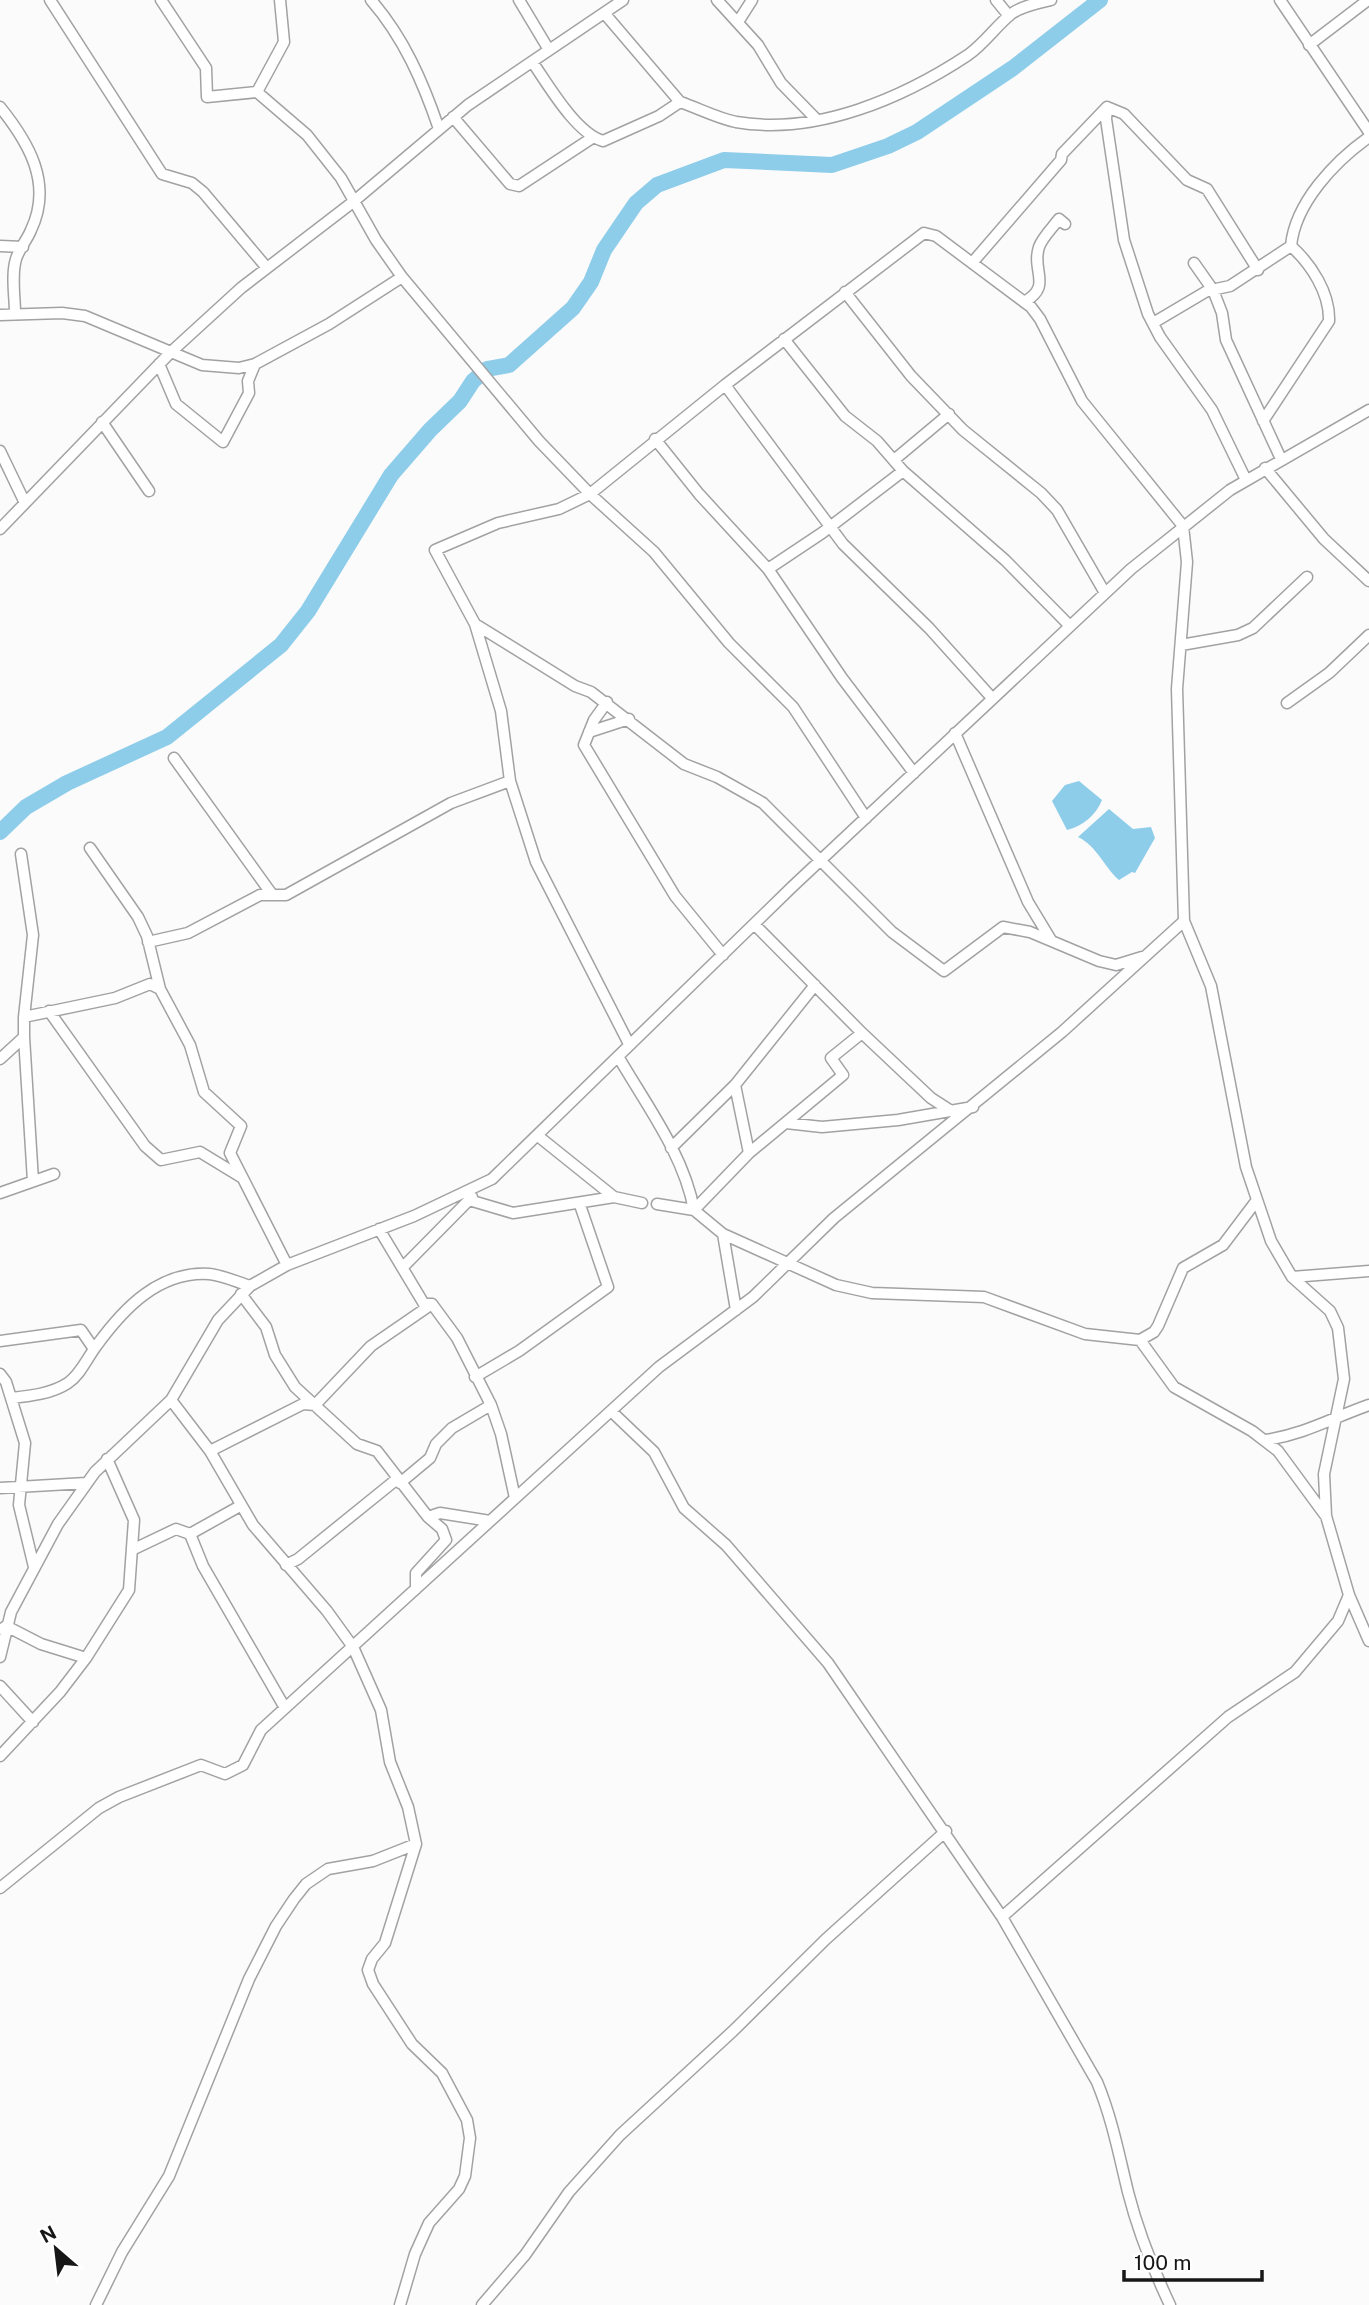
<svg xmlns="http://www.w3.org/2000/svg" width="1369" height="2305" font-family="'Public Sans',sans-serif">
  <style>
    .water { fill: #8ecde9 }
    .lines { fill: none; stroke-linecap: round; stroke-linejoin: round }
    .river { stroke: #8ecde9; stroke-width: 16 }
    .minor-casing { stroke: #a2a2a4; stroke-width: 13 }
    .minor { stroke: #fff; stroke-width: 10 }
  </style>
  <rect width="100%" height="100%" fill="#fbfbfc"/>
  <path class="water" d="M1079 781 1102 800C1096 815 1083 826 1067 830L1052 801 1065 785Z
    M1109 809 1133 829 1151 827 1155 838 1135 873 1132 872 1119 880C1104 867 1097 846 1078 837Z"/>
  <g class="lines">
    <path class="river" d="M0 832 26 807 67 783 167 737 281 645 308 611 391 475 430 430 460 401 473 381 487 369 509 365 573 308 591 282 604 250 623 222 636 203 657 185 724 160 832 165 888 146 917 132 1013 68 1100 0"/>
    <defs>
      <path id="minor" d="M50 0 162 174 192 183 203 192 267 268
        M161 0 206 68 207 97 257 92 307 135 341 178 376 240 402 277 539 441 590 494 654 552 729 643 793 707 866 818
        M371 0C404 38 423 82 439 129
        M519 0 549 50
        M717 0 758 45 781 83 817 120
        M996 0 1009 16
        M1280 0 1369 132
        M605 14 680 102
        M738 22 752 0
        M1309 45 1368 0
        M533 63C549 86 576 133 603 141L659 116 680 102C698 108 717 118 736 122 816 136 903 98 968 55 985 43 996 26 1011 14 1022 6 1038 3 1051 0
        M257 92 284 42 280 0
        M0 107C29 143 53 184 31 230 27 240 19 249 16 259 11 275 15 297 15 313
        M1107 107 1106 119 1124 240 1148 314 1160 337 1212 410 1246 480
        M1107 107 1124 114 1187 180 1207 189 1258 270
        M453 117 510 184 519 186 592 138
        M0 246 23 247
        M1291 246C1295 203 1335 161 1369 137
        M972 263 1061 160 1062 154 1107 107
        M1194 263 1213 290 1222 313 1226 340 1281 459
        M845 292 911 376 963 430 1041 493 1057 510 1105 593
        M1024 302C1053 286 1031 271 1039 247 1042 238 1053 227 1059 219L1065 224
        M0 315 62 313 85 316 202 365 239 368 255 364 329 324 402 277
        M1153 323 1207 291 1230 286 1291 246
        M784 339 845 416 877 441 903 471 1005 560 1069 625
        M159 364 176 404 223 442 249 393 248 381 255 364
        M725 385 843 544 929 628 992 698
        M1263 421 1329 321C1330 293 1311 264 1291 246
        M102 422 149 491
        M655 439 699 494 768 569 842 678 914 773
        M0 451 25 503
        M894 460 949 414
        M1265 468 1324 539 1369 581
        M0 529 171 352 241 288 353 202 468 105 623 0
        M768 569 822 533 903 471
        M475 624 575 686 591 692 684 764 717 777 763 803 892 932 944 971 1003 927 1030 932 1099 961 1116 965 1142 957
        M1181 645 1238 635 1253 628 1307 577
        M607 702 594 720 584 745 675 896 723 955
        M1287 703 1329 673 1369 635
        M589 732 629 719
        M955 733 1028 902 1051 940
        M174 758 271 893
        M90 848 138 917 147 936 160 989
        M21 854 33 935 24 1017
        M1184 921 1211 986 1246 1167 1271 1241 1292 1277 1330 1311 1338 1328 1344 1379 1324 1474 1326 1516 1349 1595 1369 1641
        M754 924 862 1033 931 1098 948 1109
        M148 942 188 933 260 895H286L451 803 510 781
        M49 1011 145 1146 161 1160 200 1152 241 1177
        M24 1037 33 1181
        M619 1058C647 1106 684 1155 694 1210
        M0 1059 24 1037V1017L115 998 150 984 160 989 190 1045 204 1092 241 1126 230 1153 287 1265
        M735 1085 749 1153
        M786 1123 822 1127 898 1120 973 1107
        M538 1136 614 1197 642 1203
        M671 1148 735 1085 815 985
        M0 1193 54 1174
        M469 1200 513 1213 614 1197
        M657 1204 694 1210 723 1234 836 1285 872 1293 984 1297 1085 1334 1140 1340 1154 1332 1158 1326 1183 1268 1223 1245 1257 1200
        M694 1210 749 1153 843 1075 831 1058 862 1033
        M379 1229 424 1304H432L457 1338 491 1405 501 1434 515 1498
        M723 1234 736 1310
        M403 1267 472 1197
        M1292 1277 1369 1271
        M241 1294 266 1327 275 1355 295 1387 357 1444 377 1451 428 1517 442 1529 446 1540 416 1573V1589
        M1140 1340 1174 1387 1252 1431 1278 1451 1325 1515
        M0 1341 81 1330 94 1349
        M0 1374 6 1382 25 1443 19 1505 34 1567
        M475 1377 519 1351 608 1287 580 1205
        M11 1398C30 1396 51 1394 68 1383 81 1374 87 1358 97 1345 124 1308 159 1271 209 1274 222 1275 237 1282 250 1286
        M171 1400 210 1451 253 1525 327 1611 353 1647 381 1710 390 1762 408 1807 416 1844 385 1943 372 1959 368 1970 373 1984 412 2044 442 2073 467 2120 470 2138 465 2176 459 2189 429 2223 415 2254 400 2305
        M611 1411 654 1452 684 1508 726 1545 828 1663 1002 1917 1097 2082C1112 2118 1119 2155 1128 2192 1138 2231 1153 2269 1170 2305
        M1266 1440C1305 1434 1332 1418 1369 1405
        M210 1451 303 1404 315 1405 371 1346 432 1304
        M400 1483 430 1458 436 1444 452 1428 491 1405
        M0 1488 86 1483
        M428 1517 440 1513 490 1521
        M190 1534 203 1566 285 1708
        M134 1549 176 1529 190 1534 240 1506
        M286 1565 298 1559 397 1479
        M2 1629 6 1626 41 1644 86 1658
        M0 1657 11 1612 58 1524 95 1472 171 1400 218 1320 250 1286 287 1265 414 1216 492 1179 792 887 1131 569 1230 490 1369 410
        M0 1686 33 1722
        M0 1756 60 1692 86 1658 129 1590 134 1520 107 1459
        M0 1888 99 1808 119 1797 201 1765 225 1774 243 1765 261 1730 659 1367 753 1297 834 1218 1062 1032 1184 921 1177 689 1187 562 1183 526 1082 401 1040 319 1031 307 936 236 924 233 725 385 590 494 559 509 498 523 435 550 475 624 501 711 510 781 536 862 629 1044
        M1002 1917 1228 1717 1295 1672 1338 1621 1349 1595
        M96 2305 122 2252 169 2176 249 1979 276 1926 294 1899 306 1884 328 1869 373 1861 416 1844
        M482 2305 525 2255 569 2192 620 2135 733 2031 826 1939 946 1831"/>
    </defs>
    <use href="#minor" class="minor-casing"/>
    <use href="#minor" class="minor"/>
  </g>
  <g transform="translate(56 2249) rotate(332)" stroke="#ffffff" stroke-width="5" paint-order="stroke">
  <path d="M0-5L12 26L0 18L-12 26Z" fill="#171717"/>
  <text y="-10" font-size="19" font-weight="bold" text-anchor="middle" fill="#171717">N</text>
  </g>
  <path d="M1124 2270v10h138v-10" fill="none" stroke="#171717" stroke-width="3.5"/>
  <text x="1134" y="2270" font-size="21" fill="#171717" stroke="#ffffff" stroke-width="5" paint-order="stroke">100 m</text>
</svg>
